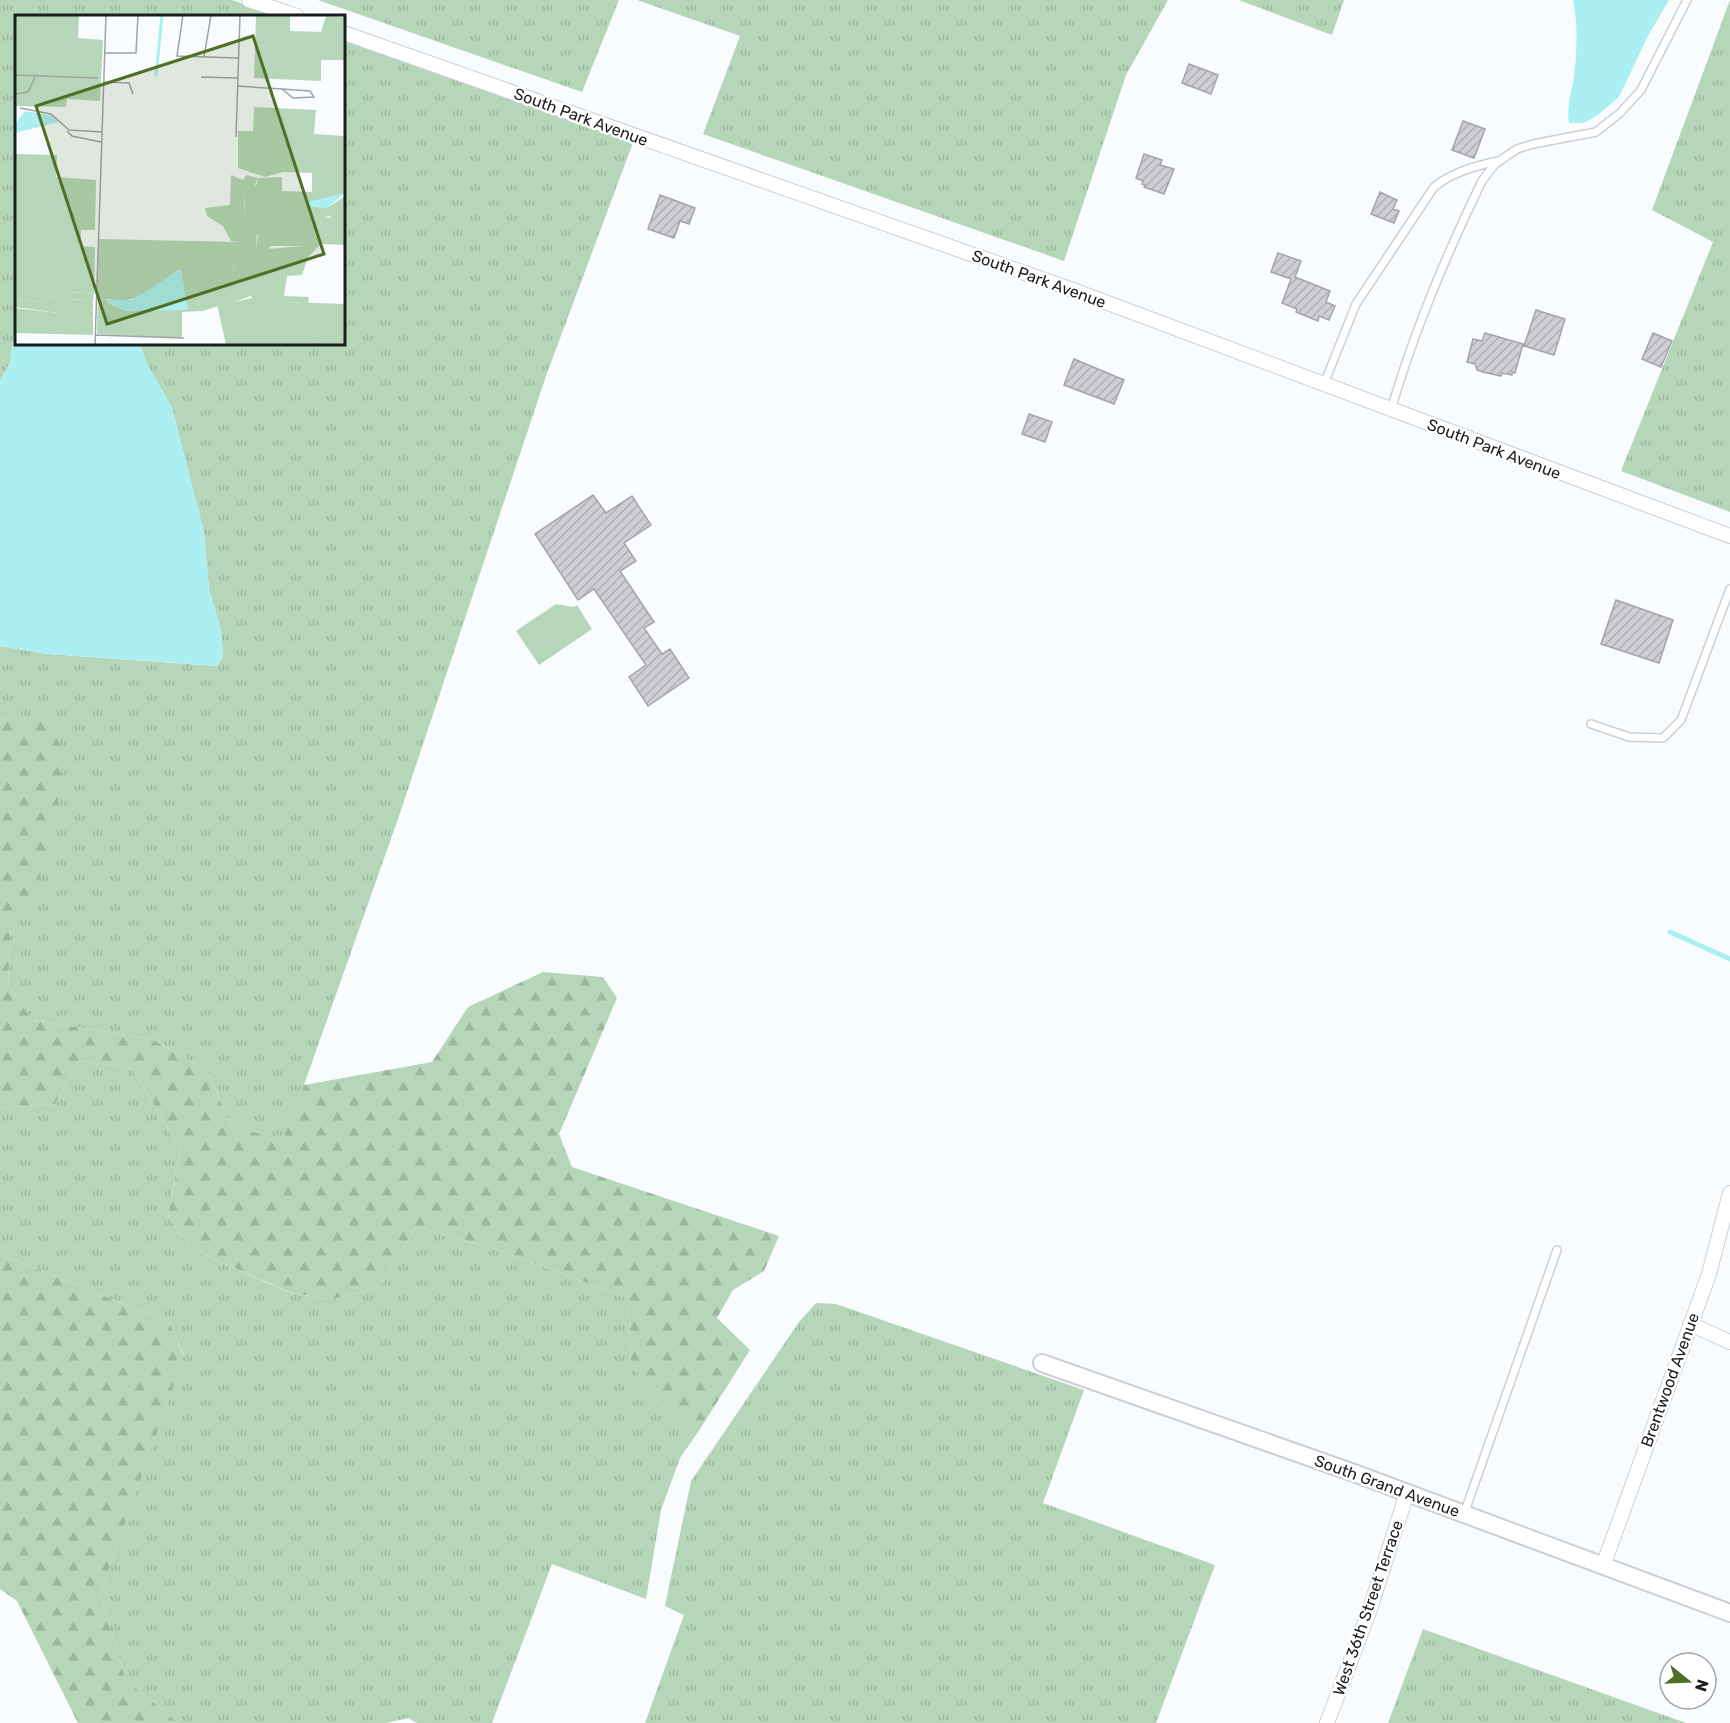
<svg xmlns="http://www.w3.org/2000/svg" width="1730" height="1723" font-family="Rubik,sans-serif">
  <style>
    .grass { fill: url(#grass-tufts) }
    .forest { fill: url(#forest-firs) }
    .park { fill: #b5d6b8 }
    .water { fill: #aceff2 }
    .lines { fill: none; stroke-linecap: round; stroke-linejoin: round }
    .stream { stroke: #aceff2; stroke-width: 5 }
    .building { fill: url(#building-hatch); stroke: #a6a3a8; stroke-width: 1.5 }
    .service-casing { stroke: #ccd0d4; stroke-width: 10 }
    .minor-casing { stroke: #ccd0d4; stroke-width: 16 }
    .tertiary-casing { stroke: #ccd0d4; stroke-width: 20 }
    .service { stroke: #fff; stroke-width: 7 }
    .minor { stroke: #fff; stroke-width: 14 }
    .tertiary { stroke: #fff; stroke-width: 16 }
    .labels { text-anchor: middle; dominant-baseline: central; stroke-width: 5; stroke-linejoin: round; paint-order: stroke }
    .street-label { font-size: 16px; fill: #1b1c1e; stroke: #fff }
    .inset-river { fill: none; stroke: #aceff2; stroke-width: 3 }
    .inset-road { fill: none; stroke: #a0a2a5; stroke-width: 1.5 }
    .view { fill: #4f6f25; fill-opacity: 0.15; stroke: #4f6f25; stroke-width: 3 }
    .inset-edge { fill: none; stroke: #1b1c1e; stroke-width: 3 }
  </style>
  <defs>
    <pattern id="grass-tufts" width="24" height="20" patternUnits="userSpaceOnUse" patternTransform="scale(1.5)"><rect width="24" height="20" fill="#b5d6b8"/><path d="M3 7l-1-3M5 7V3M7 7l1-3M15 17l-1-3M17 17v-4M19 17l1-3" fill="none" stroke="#9bb79e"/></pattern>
    <pattern id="forest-firs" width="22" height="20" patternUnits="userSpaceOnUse" patternTransform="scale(1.5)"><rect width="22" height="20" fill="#b5d6b8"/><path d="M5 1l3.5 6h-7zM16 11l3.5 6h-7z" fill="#9bb79e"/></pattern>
    <pattern id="building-hatch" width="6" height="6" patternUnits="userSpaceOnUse" patternTransform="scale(1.5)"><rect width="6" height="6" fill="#d1ced3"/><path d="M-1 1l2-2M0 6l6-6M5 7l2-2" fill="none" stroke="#b3b0b5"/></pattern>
  </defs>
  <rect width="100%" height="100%" fill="#f8fcff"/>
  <path class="grass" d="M0 0H232L279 16H16V318L10 363 0 381Z
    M318 0H619L582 92Z
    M637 0H1168L1126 75 1064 261 703 134 740 36Z
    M1239 0H1344L1332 35Z
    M1730 0V512L1621 471 1713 242 1652 210Z
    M344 39 634 140 546 376 399 816 304 1085 283 1140 231 1127 208 1071 152 1039 32 1020 8 985 11 923 34 894 40 715 0 719V646L48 654 217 666 223 657 221 631 209 589 204 533 172 408 147 364 140 344H344Z
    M79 1061 132 1068 180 1149 168 1216 191 1249 288 1292 329 1300 379 1287 416 1227 490 1247 628 1298 631 1363 658 1403 700 1429 680 1458 661 1510 646 1599 552 1564 492 1723H417L408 1718 386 1723H178L126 1680 100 1595 184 1355 169 1322 0 1254V1108L55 1104Z
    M816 1303 836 1304 1084 1390 1043 1503 1215 1565 1156 1723H645L684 1615 665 1606 691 1481 799 1322Z
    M1423 1629 1686 1723H1388Z"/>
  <path class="forest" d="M40 714 64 750 55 827 34 894 11 923 8 985 32 1020 152 1039 208 1071 231 1127 283 1139 304 1085 432 1062 468 1007 543 972 603 977 617 998 559 1134 572 1167 779 1236 764 1271 733 1290 717 1318 750 1350 700 1429 658 1403 631 1363 628 1298 490 1247 416 1227 379 1287 329 1300 289 1292 191 1249 168 1216 180 1149 132 1068 79 1061 55 1104 0 1108V719Z
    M0 1254 169 1322 184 1356 100 1595 126 1680 178 1723H78L17 1601 0 1589Z"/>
  <path class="park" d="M556 604 573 607 577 605 592 629 539 665 516 631Z"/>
  <path class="water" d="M1573 0H1669L1648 36 1619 97 1599 114 1584 123H1569C1566 107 1572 91 1574 76 1577 52 1578 23 1573 0Z
    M16 318V344H140L147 364 172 408 204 533 209 589 221 631 223 657 217 666 48 654 0 646V381L10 363Z"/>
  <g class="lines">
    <path class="stream" d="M1670 932 1730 959"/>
  </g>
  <path class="building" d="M1189 64 1218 75 1211 94 1182 83Z
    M1463 121 1485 129 1474 158 1452 150Z
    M1144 154 1162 160 1160 165 1174 169 1164 194 1144 187 1145 185 1142 184 1143 181 1136 178Z
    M1380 192 1397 200 1393 209 1399 211 1394 223 1371 214Z
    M660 195 695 208 689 224 680 221 674 238 648 229Z
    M1278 253 1301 261 1295 277 1330 291 1326 302 1335 306 1329 320 1319 316 1318 321 1296 312 1297 309 1282 303 1291 279 1271 272Z
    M1536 310 1565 319 1554 355 1524 346Z
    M1485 333 1523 344 1515 373 1512 372V375L1502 373 1501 376 1483 372 1477 370 1475 364 1467 362 1473 339 1482 341Z
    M1653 333 1672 341 1661 367 1642 359Z
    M1074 359 1124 380 1114 404 1064 385Z
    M1029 414 1052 422 1045 442 1022 434Z
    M593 495 606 513 632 496 651 525 624 543 636 561 620 571 654 622 644 628 662 654 670 649 689 678 648 706 629 677 646 665 594 589 578 600 535 534Z
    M1616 600 1673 620 1659 663 1601 644Z"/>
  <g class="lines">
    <defs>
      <path id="service" d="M1324 384 1356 304 1434 187C1453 172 1475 166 1498 161
        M1391 410C1414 331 1446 255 1482 181L1495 164 1517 149 1533 144 1596 132 1620 113 1641 90 1687 0
        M1591 724 1629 737 1663 738 1681 720 1730 589
        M1464 1514 1557 1250"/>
      <path id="minor" d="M249 0 297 16
        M344 33 1073 290 1730 536
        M1690 1324 1730 1342
        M1603 1566 1709 1274 1730 1193
        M1327 1723 1369 1612 1407 1493"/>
      <path id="tertiary" d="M1042 1363 1354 1473 1730 1613"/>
    </defs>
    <use href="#service" class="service-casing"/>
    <use href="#minor" class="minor-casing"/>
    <use href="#tertiary" class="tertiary-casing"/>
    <use href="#service" class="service"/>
    <use href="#minor" class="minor"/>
    <use href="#tertiary" class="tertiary"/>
  </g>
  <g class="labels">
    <g class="street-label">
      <text transform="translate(581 117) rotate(20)">South Park Avenue</text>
      <text transform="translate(1039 279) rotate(20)">South Park Avenue</text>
      <text transform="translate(1494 449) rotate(21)">South Park Avenue</text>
      <text transform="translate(1670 1380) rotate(-70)">Brentwood Avenue</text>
      <text transform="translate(1387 1486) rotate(20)">South Grand Avenue</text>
      <text transform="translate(1368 1608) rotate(-71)">West 36th Street Terrace</text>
    </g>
  </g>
  <g transform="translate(15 15)">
    <rect width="330" height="330" fill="#f8fcff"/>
    <path d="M0 0H64L63 23 88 25 85 86 52 84 51 92 0 91ZM241 0H275V16L306 17 311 1 330 2V45H306V66L239 63ZM239 92 301 95 299 119 329 121 330 115V178L322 181 312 193 330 181V199L309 202 298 225 289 231H255L250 259 260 303 278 324 270 287 330 289V329L211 330 199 275 211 273 220 287 237 283 221 249 241 234 243 220 229 207 230 177 242 169 243 163 267 162V176L297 177V158L268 157 250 162 223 153V116H238ZM0 139 42 140 41 162 81 165 80 215H66V231L80 232 79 278 49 277 26 287 0 284ZM84 224 224 227V234L217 248 219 263 216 268 180 275 187 296 167 297V323L82 319ZM162 256 151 294 111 296 92 287V284L108 286 124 282ZM50 284 78 285V320L0 318V293L43 298Z" fill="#b5d6b8" fill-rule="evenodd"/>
    <path d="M216 160 228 165 231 160 243 163 238 174 230 177 229 197V207L242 215 241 234 221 249 238 280 220 287 211 273 199 275 204 291 187 296 180 275 184 270H208L219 263 217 248 224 227 216 226 208 211 192 201 190 193 215 190ZM319 196 330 199V230L306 229 293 242 287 260 272 261 269 281 294 282 293 288 270 287 278 296 279 325 265 324 260 303 245 291 244 284 243 265 250 258 252 234 289 231 298 225 309 202 315 203ZM49 277 79 278 78 285 50 284 44 298 0 292V284L26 287Z" fill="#b5d6b8"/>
    <path d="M10 96 38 101 43 107 0 118V109ZM330 178 312 193 297 192 292 187ZM166 254 173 295 111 296 90 285H117Z" fill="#aceff2"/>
    <path class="inset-river" d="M141 61 147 0"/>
    <path class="inset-road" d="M168 0 162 41 223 43M89 38H121L123 0M189 42 196 0M0 60 83 63M186 62 223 63M89 67 114 68 118 79M222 71 267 74M267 74 295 76 299 82 278 83ZM0 79 13 77 20 62M5 93 36 99 54 115 87 117M52 116 57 121 86 127M221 122 225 0M81 320 169 323M295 329 314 330M80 330 91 0"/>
    <path class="view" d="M238 21 309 239 92 309 21 91Z"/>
    <rect width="330" height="330" class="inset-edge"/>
  </g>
  <g transform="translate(1688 1681) rotate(108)"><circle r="28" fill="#ffffff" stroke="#a4a4a5" stroke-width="1.5"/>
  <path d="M0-4.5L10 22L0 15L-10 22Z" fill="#4f6f25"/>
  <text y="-9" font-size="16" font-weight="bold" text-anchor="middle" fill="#1b1c1e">N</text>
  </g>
</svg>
